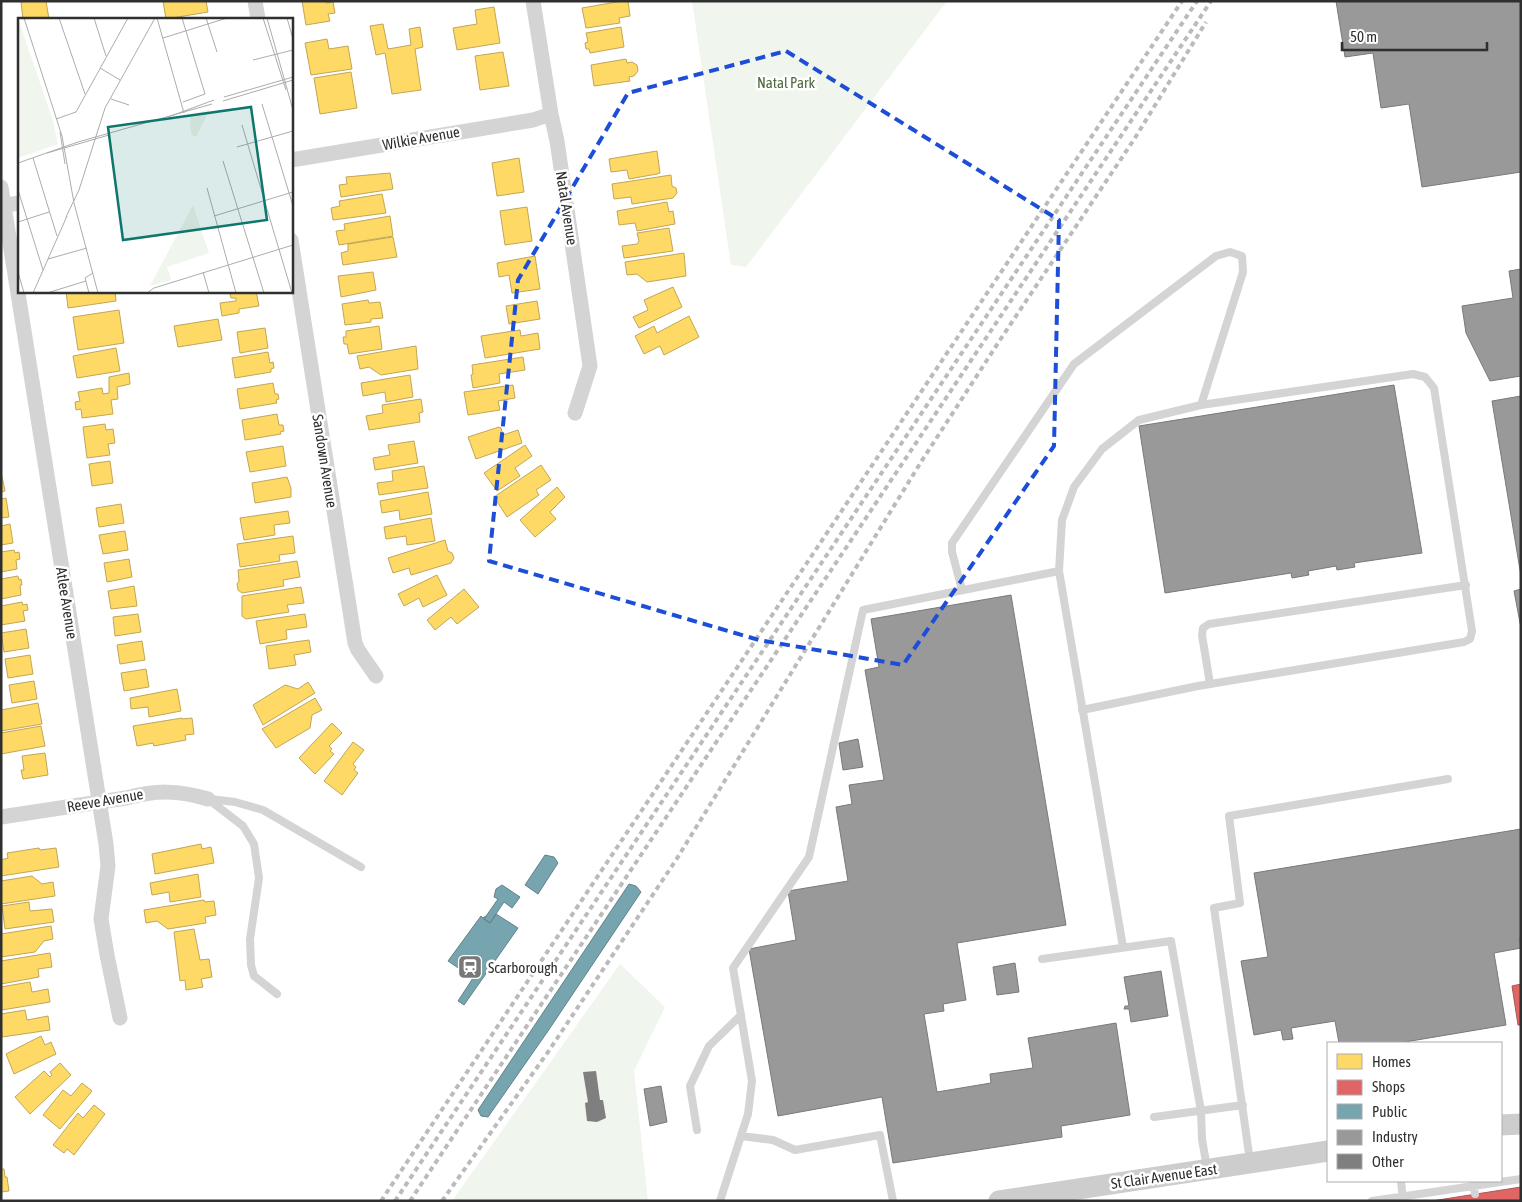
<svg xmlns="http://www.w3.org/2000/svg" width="1522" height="1202" font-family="'Asap Condensed',sans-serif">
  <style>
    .green { fill: #f0f5ed }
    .homes { fill: #ffd966; stroke: #c1a656 }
    .shops { fill: #e06666; stroke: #ab5656 }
    .public { fill: #76a5af; stroke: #618289 }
    .industry { fill: #999; stroke: #797979 }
    .building { fill: #7f7f7f }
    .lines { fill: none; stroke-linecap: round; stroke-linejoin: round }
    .lane { stroke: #d4d4d4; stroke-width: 8 }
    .street { stroke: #d4d4d4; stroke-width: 15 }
    .secondary { stroke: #cdcdcd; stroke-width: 21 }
    .rail { stroke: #bbb; stroke-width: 4; stroke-dasharray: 5 4; stroke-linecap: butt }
    .marked { fill: none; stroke: #1d4ed8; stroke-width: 4; stroke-dasharray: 10 6; stroke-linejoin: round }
    .labels { text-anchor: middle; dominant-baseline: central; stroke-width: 5; stroke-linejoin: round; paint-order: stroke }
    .park-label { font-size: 15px; fill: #50693e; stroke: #fff }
    .street-label { font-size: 15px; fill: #2f2f2f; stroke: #fff }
    .poi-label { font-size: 15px; fill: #2f2f2f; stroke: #fff; text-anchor: start }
    .inset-road { fill: none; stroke: #acacac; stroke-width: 1 }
    .view { fill: #0f766e; fill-opacity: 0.15; stroke: #0f766e; stroke-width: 2.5 }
    .inset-edge { fill: none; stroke: #2f2f2f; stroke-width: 2.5 }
  </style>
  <rect width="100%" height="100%" fill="#fff"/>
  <path class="green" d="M692 1H947L746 267 731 265Z
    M620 964 665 1007 634 1071 648 1201H452Z"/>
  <path class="homes" d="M27 1H46L49 19H23L21 2Z
    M163 1H206L208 12 166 19Z
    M302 1H326V3L333 2 335 13 328 14 330 21 306 25Z
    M622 1H628L630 16 619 18 620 23 586 28 582 8Z
    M494 7 500 43 457 50 453 28 477 24 475 10Z
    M383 24 388 49 411 45 409 29 420 27 423 47 415 49 421 90 392 94 385 53 376 55 370 26Z
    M621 27 624 47 590 53 589 49H586L585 43 588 42 586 33Z
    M327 39 329 49 348 46 352 69 311 75 305 43Z
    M503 52 509 86 480 90 475 56Z
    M626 59 627 63 632 62 637 65 638 71 634 76 629 77 630 81 594 86 591 65Z
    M351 72 357 108 320 114 314 78Z
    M657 151 660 173 657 174 629 179 627 170 611 172 609 159Z
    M519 158 524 192 497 196 492 163Z
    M390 173 393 189 341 197 339 185 347 184 346 177Z
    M671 175 672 186 676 188 677 193 673 198 632 204 631 197 614 199 612 184Z
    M382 194 386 213 333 220 331 208 340 206 339 201Z
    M667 202 669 212 673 211 675 224 637 231 635 223 619 225 617 211Z
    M527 207 532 241 505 245 500 211Z
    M390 216 393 236 339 245 336 231 345 230 344 224Z
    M669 228 673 251 624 258 622 246 637 244 639 241 637 233Z
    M393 237 397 257 343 265 341 253 348 251V244Z
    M684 253 686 276 647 282 637 274 627 275 625 262Z
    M535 256 540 289 512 293 509 275 499 277 497 263Z
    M373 272 376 290 341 297 338 276Z
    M673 287 682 307 639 328 633 317 648 310 644 300Z
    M66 291H115L116 301 68 308Z
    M235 291H256L259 306 239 309V313L222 316 220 303 236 301V298H231L230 294 235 293Z
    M368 300 369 303 380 302 383 318 371 319V322L345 325 342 304Z
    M537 301 540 319 509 324 506 306Z
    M119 310 124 343 78 350 73 317Z
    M689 316 699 337 664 355 660 346 644 354 635 336 654 326 657 333Z
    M218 319 222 340 178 347 174 326Z
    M379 326 382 349 349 354 347 344H344L343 337H346V331Z
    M265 328 268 348 240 353 237 332Z
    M520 330 521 336 538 333 540 349 485 358 481 336Z
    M416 346 418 369 381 375 369 367 360 369 357 356Z
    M116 348 120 371 77 378 73 356Z
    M268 352 270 363 273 362 274 368 271 369V372L235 378 232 358Z
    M523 357 525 370 499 374 500 383 473 388 471 375 473 374 472 365Z
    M129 373 130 384 117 387 118 399 111 400 113 414 82 418 81 409 76 410 75 402 80 401 78 392 102 388 103 394 109 393V377Z
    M410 375 413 397 386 402 385 392 363 396 361 383Z
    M273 383 275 394H278L279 399 276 400 277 403 240 409 237 389Z
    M513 385 515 398 498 401 500 410 468 415 464 392Z
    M421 399 423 412 419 413 420 422 369 430 366 416 383 413 382 405Z
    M277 414 279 425H283L284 431 280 432 281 434 245 440 242 420Z
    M105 424 106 430 113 429 115 443 108 444 110 455 87 458 83 427Z
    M499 427 501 428 503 435 518 430 522 443 476 459 468 437Z
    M414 441 418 463 375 470 373 458 390 455 388 445Z
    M525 445 532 456 515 468 520 476 497 491 484 473Z
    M283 446 286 466 250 472 246 452Z
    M110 461 113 483 92 486 89 464Z
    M541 465 551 480 536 490 539 495 507 517 494 497Z
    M424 466 428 488 379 495 377 483 393 481 392 471Z
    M1 472 5 491 1 492Z
    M287 477 291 488V497L255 503 252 483Z
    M557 487 565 497 550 512 556 519 535 537 520 520Z
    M428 492 432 514 400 520 399 510 382 513 380 501Z
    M6 498 9 517 1 518V499Z
    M121 504 124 523 99 527 96 508Z
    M288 511 290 523 274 525 275 535 244 540 240 518Z
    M431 518 435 541 407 545 406 536 386 539 384 527Z
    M10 524 13 543 1 545V526Z
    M125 531 128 550 103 554 99 535Z
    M293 536 295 553 279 555 280 561 240 567 237 544Z
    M445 540 448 551 452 553 454 558 451 563 411 575 409 568 393 573 388 558Z
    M14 550 15 553 19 552 20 559 16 560 17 569 1 572V552Z
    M129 559 132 577 107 582 104 563Z
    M297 561 300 577 283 580 284 586 242 593 238 590 237 584 239 581 238 570Z
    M437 575 447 595 423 607 419 598 404 606 398 594Z
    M18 576 19 580 21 579 22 585H20L21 595 1 599V579Z
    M134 586 137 606 111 609 108 591Z
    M301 587 304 603 287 605 289 612 246 619 242 616V596Z
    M464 589 479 607 457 624 451 617 435 630 427 620Z
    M22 602 23 605 27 604 28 610 23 611 25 621 1 625V606Z
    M138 614 141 632 115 636 113 617Z
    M305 614 307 627 286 630 287 639 260 644 256 621Z
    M26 629 29 648 4 652 1 633Z
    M309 640 311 652 294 655 296 665 269 669 266 646Z
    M142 641 145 660 120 664 117 645Z
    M30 655 33 674 8 678 5 659Z
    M146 669 149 687 124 691 121 673Z
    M34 681 37 699 12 703 9 685Z
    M308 682 315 693 263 725 253 705 285 685 298 689Z
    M177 689 181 711 149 717 148 707 131 709 130 698Z
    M315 698 322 710 312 715 310 728 276 748 262 729Z
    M38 703 42 724 1 731V710Z
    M182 718V719L192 718 194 734 185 735 186 740 154 746 153 743 137 746 133 726Z
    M332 723 342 733 329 746 332 749 330 751 334 754 315 774 299 758Z
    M41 726 45 746 1 754V733Z
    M353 742 364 750 353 764 356 767 354 770 358 773 342 795 324 781Z
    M45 753 48 775 23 779 21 770H24L22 756Z
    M201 844 202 849 211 847 214 863 155 874 152 854Z
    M39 848 40 850 56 848 59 867 1 876V860L8 858 7 853Z
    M198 874 201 897 170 902 169 892 152 895 150 883Z
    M32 876 42 884 53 882 55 896 1 904V881Z
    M204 900 205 902 214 901 216 915 205 917 206 923 168 929 157 921 146 923 144 910Z
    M29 902 30 911 52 909 54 922 5 929 2 906Z
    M51 926 53 939 44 941 35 952 1 957V934Z
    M194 929 200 960 209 959 212 977 201 979 203 987 186 990 185 980 180 981 174 932Z
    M50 953 52 967 38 969 39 977 1 984V961Z
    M30 982 32 992 48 989 50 1002 2 1010 1 987Z
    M25 1010 27 1020 48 1016 50 1030 2 1037 1 1014Z
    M41 1036 45 1045 51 1042 56 1054 14 1074 6 1054Z
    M60 1063 71 1075 30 1114 15 1097 44 1071 50 1077 52 1075 50 1072Z
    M82 1083 92 1091 60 1129 43 1115 63 1090 71 1096Z
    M94 1105 105 1114 74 1155 67 1149 64 1153 53 1145 78 1113 83 1118Z
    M1 1169H4L5 1177H7L9 1191 1 1192Z"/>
  <path class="shops" d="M1521 984V1025H1518L1512 986Z
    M1521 1187V1201H1432L1438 1200Z"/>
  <path class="public" d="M545 855 554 857 558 863 538 894 525 885Z
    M629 884 636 886 641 892 548 1031 488 1117 481 1116 478 1110Z
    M502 885 520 897 512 908 504 902 490 923 484 919 498 899 494 897 496 889Z
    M496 914 518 928 464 1005 458 1001 473 978 448 961 481 916 483 918 486 916 484 919 490 923Z"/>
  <path class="industry" d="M1336 1H1521V172L1422 187 1409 104 1381 108 1373 53 1345 57Z
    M1521 269V376L1490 381 1466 333 1462 306 1513 298 1509 271Z
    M1394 385 1422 553 1354 563 1355 567 1337 570 1336 566 1308 571 1309 575 1292 578 1291 573 1165 593 1139 426Z
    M1521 396V576L1492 401Z
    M1521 589V628L1514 591Z
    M1011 595 1066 925 957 943 966 1000 943 1004 944 1011 924 1014 937 1092 991 1083 990 1074 1033 1068 1028 1038 1116 1023 1130 1115 1061 1126 1062 1137 893 1163 882 1097 778 1116 749 949 796 940 788 891 848 881 836 807 852 804 849 785 884 780 865 670 879 667 871 619Z
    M858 739 863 767 843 770 839 743Z
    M1521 829V937L1519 938 1521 948 1494 953 1506 1025 1399 1043H1339L1335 1021 1291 1028 1293 1039 1283 1040 1281 1030 1254 1035 1241 961 1268 957 1254 873Z
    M1015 963 1019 992 997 995 993 967Z
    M1161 971 1168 1016 1131 1022 1129 1009H1124L1125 1006H1129L1124 977Z
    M661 1086 667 1122 650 1126 644 1089Z"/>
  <path class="building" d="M596 1071 600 1100H603L606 1118 597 1122 587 1121 585 1103 588 1102 583 1072Z"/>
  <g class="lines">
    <path class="lane" d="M962 590 952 552V543L1074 364 1216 256 1230 252 1242 256 1243 272 1201 405 1139 420 1102 449 1074 487 1062 520 1059 571
      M1210 684 1202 635 1203 628 1209 624 1466 585
      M1082 710 1198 686 1464 642 1470 639 1472 631 1434 388 1425 377 1413 374 1201 405
      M208 799 243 826 254 844 259 878 250 939 251 965 254 976 277 994
      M210 799 235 802 263 810 361 867
      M1042 959 1171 941 1201 1111 1202 1139 1207 1168
      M1154 1117 1243 1105
      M697 1130 690 1086 709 1046 741 1015
      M741 1136 773 1140 795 1150 880 1135 893 1201
      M1250 1161 1214 908 1240 903 1229 816 1448 779
      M1401 1181 1403 1201
      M1473 1181 1475 1194
      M720 1201 748 1114 752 1081 733 968 809 857 863 610 1059 571 1123 947
      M1372 1201 1521 1179"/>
    <path class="street" d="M255 1 258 19
      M533 1 551 114 557 141 590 366 575 413
      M291 160 533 120 551 114
      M1 187 106 844 108 866 101 919 107 955 120 1018
      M1 206 19 203
      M291 240 355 643 358 650 376 676
      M1 817 126 798C156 790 178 790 208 799"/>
    <path class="secondary" d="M1501 1125 1521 1124
      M999 1201 1328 1151"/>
    <path class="rail" d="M381 1201 1182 1
      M395 1201 1197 1
      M410 1201 1211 1
      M442 1201 548 1052 676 860 921 462 1000 340 1135 138 1206 22"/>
  </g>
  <path class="marked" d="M786 51 1059 220 1054 446 903 665 759 640 489 561 518 280 628 93Z"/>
  <defs>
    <symbol id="station-square" viewBox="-11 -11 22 22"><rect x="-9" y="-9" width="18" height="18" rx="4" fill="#787878" stroke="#fff"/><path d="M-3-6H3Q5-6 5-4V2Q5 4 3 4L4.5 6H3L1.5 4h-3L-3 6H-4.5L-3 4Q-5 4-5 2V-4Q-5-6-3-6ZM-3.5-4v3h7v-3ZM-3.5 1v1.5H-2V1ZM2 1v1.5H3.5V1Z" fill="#fff"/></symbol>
  </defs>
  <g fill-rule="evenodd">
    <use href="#station-square" x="456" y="953" width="28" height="28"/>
  </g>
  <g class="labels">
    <g class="park-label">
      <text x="786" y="82">Natal Park</text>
    </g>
    <g class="street-label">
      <text transform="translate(421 138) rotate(-10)">Wilkie Avenue</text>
      <text transform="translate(567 208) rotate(81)">Natal Avenue</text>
      <text transform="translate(325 461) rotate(81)">Sandown Avenue</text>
      <text transform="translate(67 603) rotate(81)">Atlee Avenue</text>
      <text transform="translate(105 800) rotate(-10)">Reeve Avenue</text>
      <text transform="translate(1164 1176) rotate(-8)">St Clair Avenue East</text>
    </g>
    <g class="poi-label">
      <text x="488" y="967">Scarborough</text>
    </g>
  </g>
  <g transform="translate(18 18)">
    <rect width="275" height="275" fill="#fff"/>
    <path d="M0 0 35 103 40 126 0 140ZM192 91 178 119 173 116 172 97ZM175 187 191 235 149 249 153 262 132 268Z" fill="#f0f5ed"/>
    <path class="inset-road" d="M6 0 44 118 56 185M41 0 67 76M76 0 88 38M139 0 166 95M164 0 187 76 165 84M188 0 199 34M245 0 268 72M249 0 275 92M269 0 275 21M145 20 209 0M235 42 275 32M82 50 102 62M206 79 275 59M93 81 111 87M205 83 275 62M244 86 275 188M150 99 196 82M38 101 58 94 110 0M224 107 274 275M42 114 47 146M219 129 275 113M29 135 91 117M15 140 39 218M205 143 246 275M0 145 60 124 194 86M189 170 218 275M0 172 25 252M56 185 80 275M196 198 275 174M48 199 61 172 87 90 137 0M0 204 31 194M30 241 69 230M0 254 6 275M185 254 191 275M15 275 49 198M29 275 68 263M71 275 67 260 75 255M129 275 136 270 275 227"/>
    <path class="view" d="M233 89 249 202 105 222 90 109Z"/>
    <rect width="275" height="275" class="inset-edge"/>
  </g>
  <rect width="1522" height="1202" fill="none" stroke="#2f2f2f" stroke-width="5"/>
  <rect x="1327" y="1042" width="175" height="140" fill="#ffffff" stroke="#acacac"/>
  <rect x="1337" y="1054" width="25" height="15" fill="#ffd966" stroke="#acacac"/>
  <text x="1372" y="1067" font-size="15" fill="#2f2f2f">Homes</text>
  <rect x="1337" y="1080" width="25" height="15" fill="#e06666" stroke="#acacac"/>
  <text x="1372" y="1092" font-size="15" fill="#2f2f2f">Shops</text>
  <rect x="1337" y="1104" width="25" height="15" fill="#76a5af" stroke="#acacac"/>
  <text x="1372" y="1117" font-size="15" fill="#2f2f2f">Public</text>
  <rect x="1337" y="1130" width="25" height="15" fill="#999999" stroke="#acacac"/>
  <text x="1372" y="1142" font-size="15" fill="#2f2f2f">Industry</text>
  <rect x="1337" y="1154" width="25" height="15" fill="#7f7f7f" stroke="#acacac"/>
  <text x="1372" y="1167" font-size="15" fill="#2f2f2f">Other</text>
  <path d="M1342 42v8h145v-8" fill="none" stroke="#2f2f2f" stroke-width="2.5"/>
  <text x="1350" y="42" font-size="15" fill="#2f2f2f" stroke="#ffffff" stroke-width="4" paint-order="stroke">50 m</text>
</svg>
